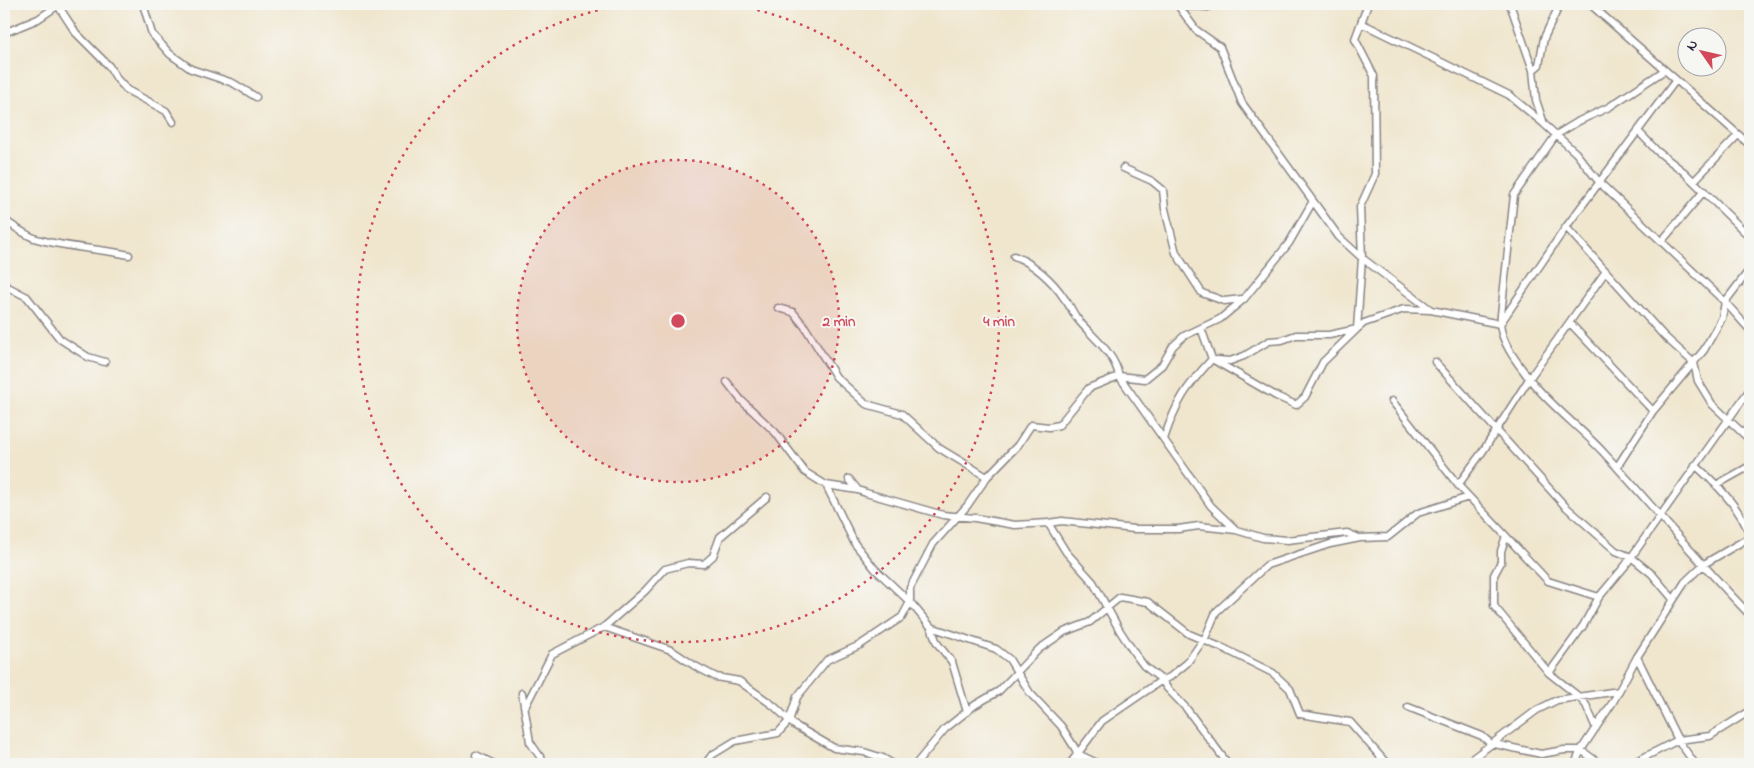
<svg xmlns="http://www.w3.org/2000/svg" width="1754" height="768" font-family="'Indie Flower',sans-serif">
  <style>
    .lines { fill: none; stroke-linecap: round; stroke-linejoin: round }
    .minor-casing { stroke: #898484; stroke-width: 9 }
    .minor { stroke: #fff; stroke-width: 6 }
    .ring { fill: none; stroke: #d1495b; stroke-width: 2.5; stroke-dasharray: 2.5 5 }
    .centre { fill: #d1495b; stroke: #f6f6f2; stroke-width: 2.5 }
    .ring-label { font-size: 15px; text-anchor: middle; font-weight: bold; fill: #d1495b; stroke: #f6f6f2; stroke-width: 4; stroke-linejoin: round; paint-order: stroke }
  </style>
  <rect width="100%" height="100%" fill="#f6f6f2"/>
  <filter id="ink" filterUnits="userSpaceOnUse"><feTurbulence type="fractalNoise" baseFrequency=".02" numOctaves="2"/><feDisplacementMap in="SourceGraphic" scale="10" xChannelSelector="R" yChannelSelector="G"/><feConvolveMatrix kernelMatrix="1 2 1 2 8 2 1 2 1" color-interpolation-filters="sRGB"/></filter>
  <filter id="wash" filterUnits="userSpaceOnUse"><feTurbulence type="fractalNoise" baseFrequency=".0096" numOctaves="4" result="noise"/><feDisplacementMap in="SourceGraphic" scale="20" xChannelSelector="R" yChannelSelector="G"/><feGaussianBlur stdDeviation="1.12" result="paint"/><feColorMatrix in="noise" values="0 0 0 0 0 0 0 0 0 0 0 0 0 0 0 0 0 1.4 0 .05"/><feComposite in="paint" operator="in"/></filter>
  <g filter="url(#wash)">
    <rect width="100%" height="100%" fill="#f0e6ce"/>
  </g>
  <g filter="url(#ink)">
    <g class="lines">
      <defs>
        <path id="minor" d="M57 4 76 33 109 66 117 79 127 90 166 111 173 122
          M143 4 152 34 170 54 191 69 233 83 256 97
          M1177 4 1196 30 1220 47 1242 103 1339 237 1362 258 1431 310 1500 324 1514 195 1556 135 1579 121 1609 107 1665 70
          M1510 4 1533 70 1536 100 1544 124 1576 153 1599 182 1725 302 1750 330
          M1590 4 1750 145
          M1178 5 1208 7 1218 4
          M1361 23 1509 95 1543 123
          M4 33 38 19 60 4
          M1533 70 1539 65 1544 38 1560 4
          M1676 80 1566 227 1500 324C1502 344 1517 362 1528 377 1548 404 1580 427 1603 452 1653 506 1699 563 1750 615
          M1638 131 1657 151 1684 172 1750 237
          M1123 168 1152 181 1163 190 1165 209 1176 253 1202 293 1224 301 1242 299
          M1694 181 1738 135
          M4 220C13 226 24 234 34 238 65 248 97 248 129 255
          M1566 227 1664 336 1694 363 1698 381 1712 404 1750 440
          M1661 242 1704 191
          M1014 256C1033 263 1053 281 1064 298 1069 304 1072 311 1076 317 1091 337 1114 351 1119 376L1211 506 1236 530
          M4 283 6 286 27 297 60 339 88 357 105 362
          M778 308 793 312 805 327 836 377 866 404 902 414 939 448 987 477
          M1570 323 1653 411
          M1201 328 1212 359 1276 396 1296 405 1305 397 1323 362 1357 329 1362 258 1360 207 1375 174 1374 76 1355 39 1368 4
          M1217 360 1230 361 1244 356 1269 341 1282 340 1296 335H1329L1357 329 1364 323 1404 309 1430 310
          M1435 362 1565 506 1616 551 1631 557 1652 574 1673 599
          M727 382 741 400 775 432 805 472 826 485 855 544 875 569 910 602 931 627 937 643 952 662 967 712
          M1392 401 1458 485 1548 581 1599 597
          M1164 439C1176 402 1186 387 1212 359
          M1695 465C1717 484 1741 508 1750 536
          M1617 467 1653 411 1704 350 1722 318 1725 302 1750 269
          M849 479 858 490 866 493 943 515 975 518 1015 525 1048 523 1066 552 1093 582 1120 631 1135 654 1144 666 1162 680 1167 688 1186 708 1228 764
          M826 485 858 490
          M1458 485 1483 451 1529 379 1606 271
          M1716 485 1750 466
          M1048 523 1062 521 1134 529H1178L1199 526 1236 530 1263 538 1287 540 1347 533 1359 538
          M1506 536 1501 551V562L1494 575V606L1549 673 1578 696 1586 705 1596 728
          M604 627 671 650 695 666 716 677 739 681 774 706 794 725 834 748 864 752 883 758 893 764
          M931 627 996 649 1009 659 1030 693 1061 726 1076 750 1080 764
          M1637 657 1678 740 1695 764
          M1549 673 1583 626 1599 597 1625 566 1750 389
          M522 693 530 742 545 764
          M525 707 552 654 604 627 645 591 665 569 688 563 704 564 713 556 720 537 767 497
          M1408 707 1482 736 1490 743 1541 754 1564 750H1581L1600 764
          M1078 754 1099 764
          M476 755 494 764
          M705 764 712 755 735 741 778 733 789 721 797 697 827 660 860 645 902 617 910 602V588L933 544 967 506 987 477 1018 445 1031 425 1049 427 1059 425 1089 388 1119 376 1145 379 1162 365 1173 346 1184 336 1220 319 1244 299 1289 243 1313 201
          M916 764 945 729 975 705 999 691 1039 649 1064 632 1090 622 1120 597 1148 602 1189 634 1225 649 1273 673 1290 689 1300 714 1350 722 1387 764
          M1070 764 1102 721 1162 680 1170 677 1187 663 1206 636 1216 612 1267 565 1330 544 1360 538 1388 537 1418 513 1469 497
          M1465 764 1537 710 1557 700 1619 691
          M1575 764 1581 750 1613 702 1637 657 1685 582 1704 564 1750 537
          M1631 764 1678 740 1710 736 1750 711"/>
      </defs>
      <use href="#minor" class="minor-casing"/>
      <use href="#minor" class="minor"/>
    </g>
  </g>
  <circle cx="678" cy="321" r="161" fill="#d1495b" fill-opacity=".12"/>
  <g class="ring">
    <circle cx="678" cy="321" r="161"/>
    <path d="M728 4A321 321 0 1 1 628 4"/>
  </g>
  <circle cx="678" cy="321" r="8" class="centre"/>
  <g class="ring-label">
    <text x="839" y="326">2 min</text>
    <text x="999" y="326">4 min</text>
  </g>
  <rect width="1754" height="768" fill="none" stroke="#f6f6f2" stroke-width="20"/>
  <g transform="translate(1702 52) rotate(304)"><circle r="24" fill="#f6f6f2" stroke="#a1a1a9"/>
  <path d="M0-4L9 19L0 12L-9 19Z" fill="#d1495b"/>
  <text y="-8" font-size="14" font-weight="bold" text-anchor="middle" fill="#22223b">N</text>
  </g>
</svg>
